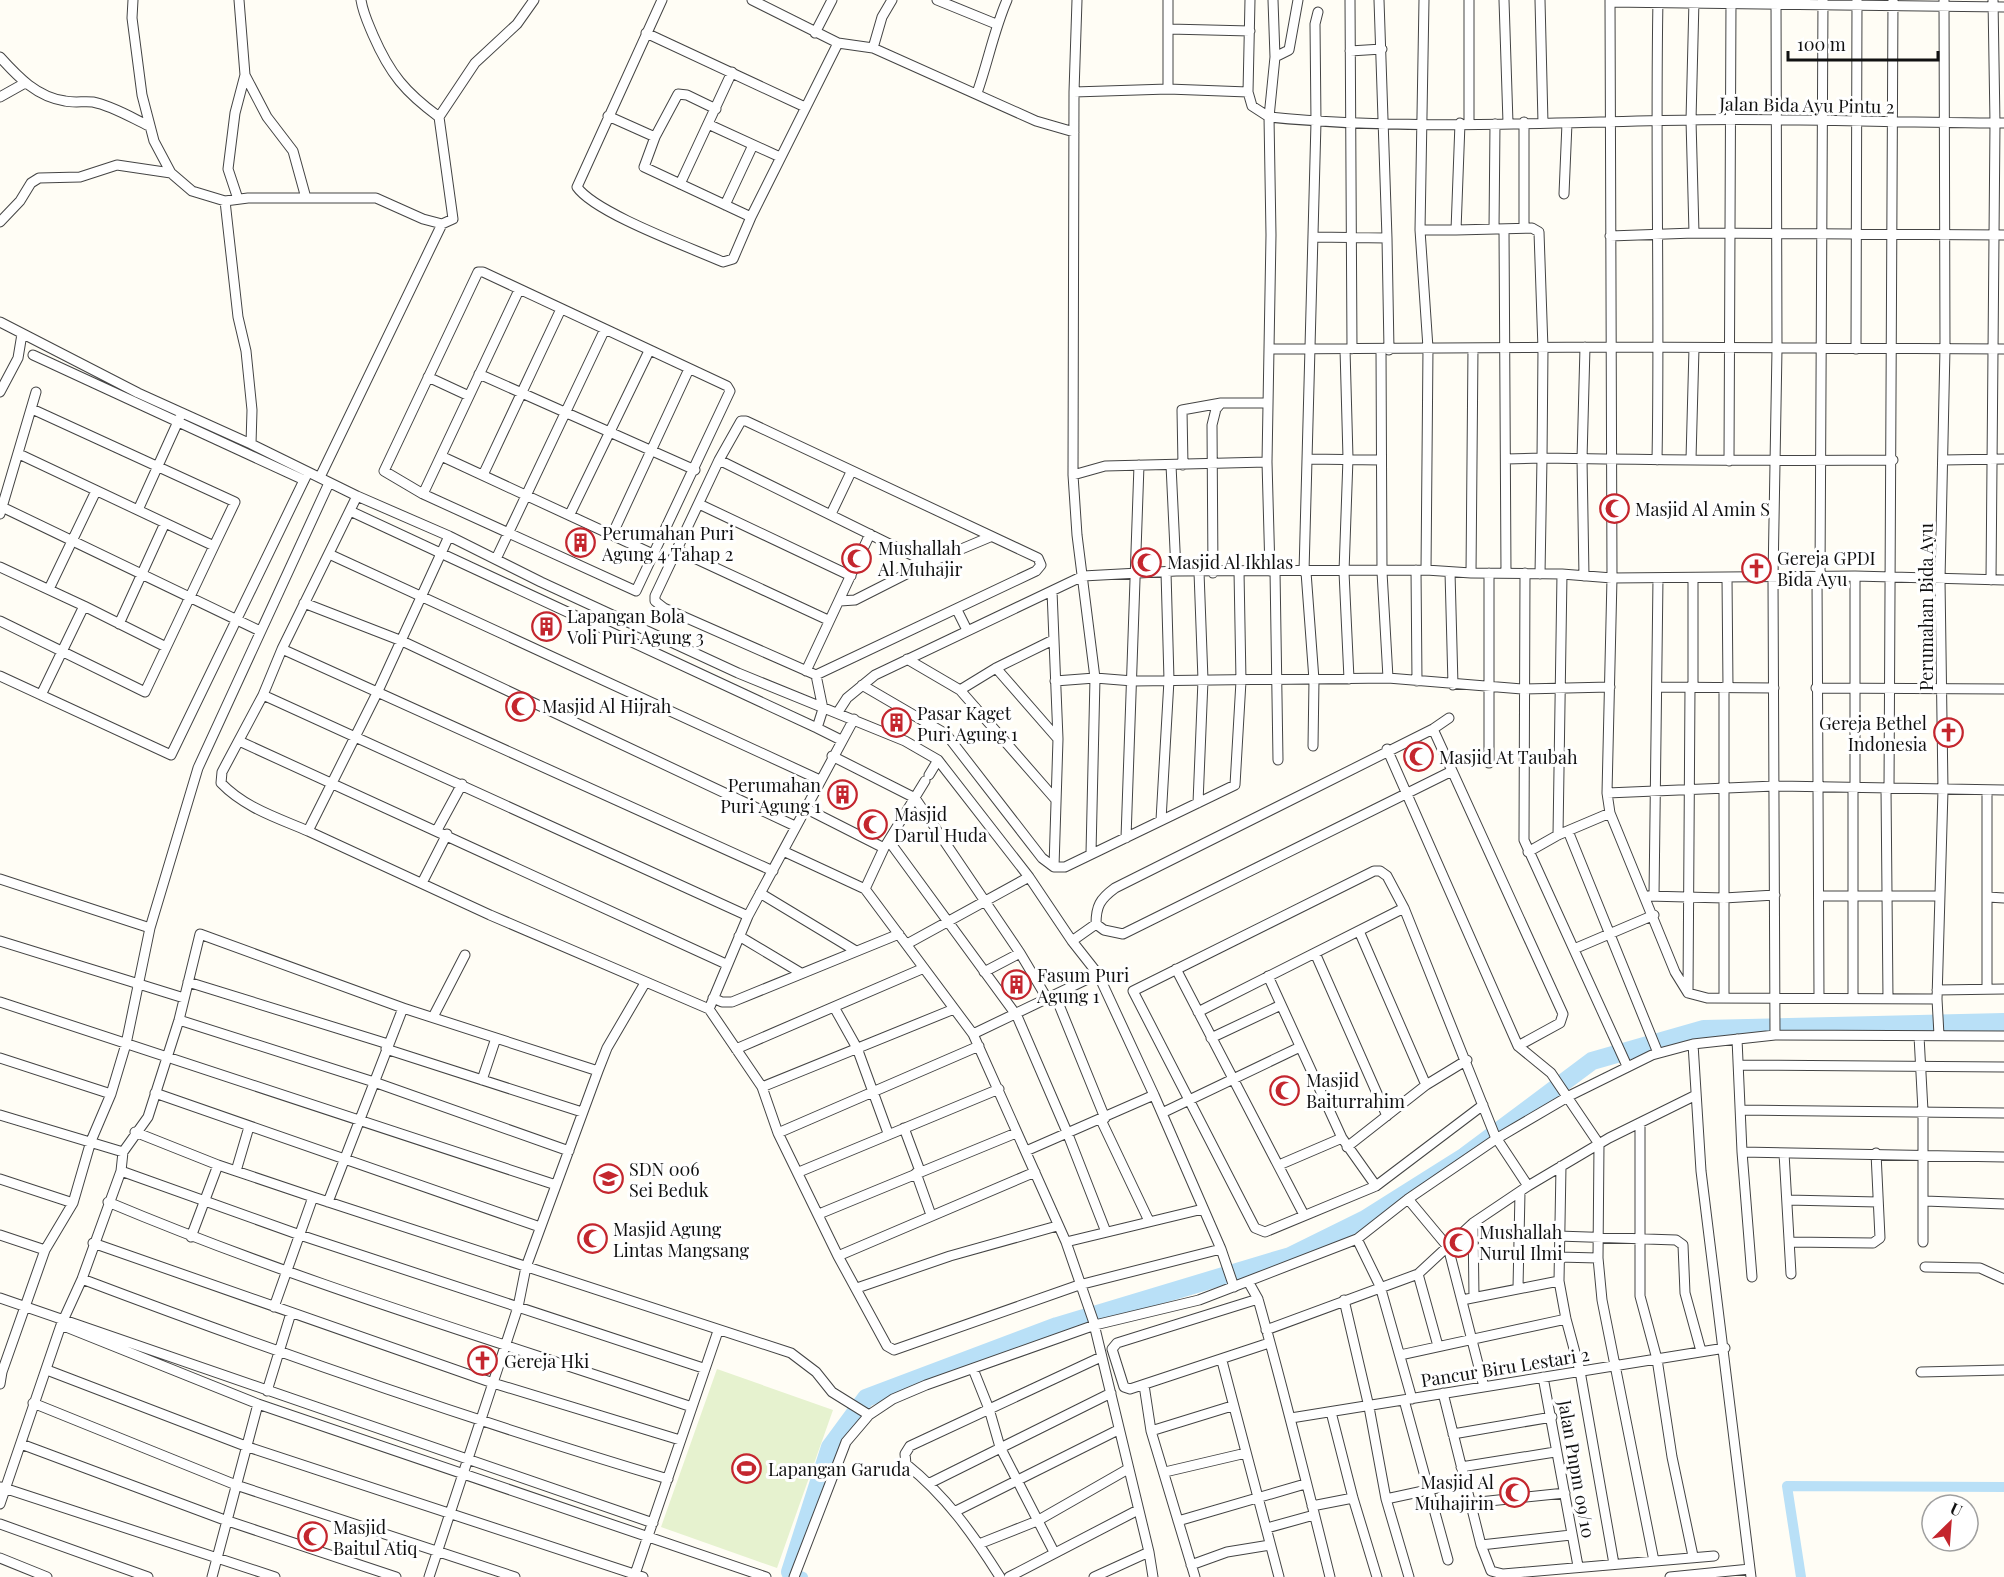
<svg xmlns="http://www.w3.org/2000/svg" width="2004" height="1577" font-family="'Playfair Display',serif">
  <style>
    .pitch { fill: #e6f2cf }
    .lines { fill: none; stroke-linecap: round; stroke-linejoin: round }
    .canal { stroke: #b9e0f7; stroke-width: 10 }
    .river { stroke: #b9e0f7; stroke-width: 18 }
    .minor-casing { stroke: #444; stroke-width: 11 }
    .minor { stroke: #fff; stroke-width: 9 }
    .labels { text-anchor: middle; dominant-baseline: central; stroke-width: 6; stroke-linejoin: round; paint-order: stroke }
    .street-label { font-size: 18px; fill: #111; stroke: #fff }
    .poi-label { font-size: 18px; fill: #111; stroke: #fff; text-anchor: start }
  </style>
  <rect width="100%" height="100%" fill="#fffdf5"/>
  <path class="pitch" d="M717 1369 833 1410 777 1568 661 1527Z"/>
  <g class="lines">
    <path class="canal" d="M790 1572 803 1577
      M1801 1577 1787 1486 2004 1487"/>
    <path class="river" d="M790 1572 830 1447 866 1398 1057 1326 1290 1256 1365 1219 1465 1156 1592 1061 1704 1029 2004 1022"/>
    <defs>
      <path id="minor" d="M133 0 132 18 142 95 154 141 171 173 192 191 225 201 248 198H376L423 219 442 224 453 219 439 117 475 63 517 24 534 0
        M239 0 245 75 267 117 293 151 306 198
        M361 0C363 13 368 23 373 35 390 74 405 92 439 117
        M662 0 577 187C595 213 689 247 723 262L733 259 751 217 838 43
        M752 0 838 43 873 48 1036 121 1074 132
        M937 0 996 24
        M1077 0 1074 92 1073 475 1077 535 1095 678 1091 853
        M1168 0V89
        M1273 0 1275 57
        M1298 0 1289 50 1275 57 1269 117C1409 131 1550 122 1691 120 1795 118 1900 123 2004 123
        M1350 0 1352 349
        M1424 0 1420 230 1428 348 1426 570
        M1469 0V124
        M1504 0 1508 123
        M1540 0 1543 123
        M1610 0 1612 578 1607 793 1610 813 1675 972 1688 993
        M1694 0 1691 120 1694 233
        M1610 2 2004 7
        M1169 29 1250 31
        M646 33 805 107
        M815 33 832 0
        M873 48 882 17 892 0
        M1350 51 1382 49
        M0 57C18 77 37 97 65 101 74 103 84 101 93 102 113 106 132 118 149 126
        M1074 92 1168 89 1248 92 1250 0
        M1248 92 1252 106 1269 117 1271 235 1267 462 1270 571
        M977 93C988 62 994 30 1007 0
        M0 97 25 83
        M716 109 687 95 678 94 655 137 644 167 751 217
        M608 116 655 137
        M1524 122V228
        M710 125 780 157
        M680 184 732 72
        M1564 194 1567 123
        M238 199 228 169 235 113 245 75
        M225 201 238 317 246 351 252 410 251 444 357 496 449 536
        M725 205 753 145
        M0 222 20 201 31 183 39 178 80 177 117 165 171 173
        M1494 229 1495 124
        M1504 229 1506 573
        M1420 230H1456L1460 123
        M1456 230 1532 228 1539 232 1543 349 1542 458 1506 459
        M1610 236 1694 233 2004 235
        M1313 237 1387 238 1379 0
        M1387 238 1389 350
        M478 272H483L727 386 730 391 636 591 423 494 384 471Z
        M0 322 138 393 251 444
        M1269 349 1610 347 2004 349
        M1345 349 1348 458 1344 572 1349 679
        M1381 349 1382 572 1388 678
        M1856 349 1857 0
        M33 355 304 480
        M479 374 695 470
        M428 377 469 396
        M0 392 18 358 22 334
        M32 409 235 502 214 546
        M441 456 655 555
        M1307 459 1381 460
        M1691 459 1694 348
        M719 460 928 563
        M1657 460C1660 306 1655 153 1658 0
        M1943 460 2004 459
        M1729 461 1731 0
        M1171 465 1176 571
        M1183 465 1182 410 1221 403
        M483 475 561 309
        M1073 475 1105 466 1267 462
        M320 477 442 224
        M423 494 519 290
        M357 496 282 649 263 695 748 916
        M699 504 851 576
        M2 507 260 631
        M138 510 180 417
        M350 511 817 728 823 709 816 675 664 608 655 601V596L719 460 741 421H746L1038 558 1041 565 1036 571 816 675
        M0 514 36 392
        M570 514 649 351
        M831 514 851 472
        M612 535 689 369
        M677 550 828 620
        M329 554 820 780
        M496 559 605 329
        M0 567 84 606
        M1416 570 1417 681
        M1275 571 1278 760
        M1304 572 1316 122 1315 24 1318 12
        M1306 572 1314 680 1313 746
        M1450 572 1453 685
        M1213 573 1212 425 1216 409 1221 403H1267
        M1471 573 1473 348
        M1525 573 1524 840 1627 1066
        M1540 574 1542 458C1659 460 1776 461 1893 460
        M1584 576 1582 459 1585 347
        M1817 577 1819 998
        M1820 577 1823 0
        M1727 578 1728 688
        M1991 580 1995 123 1993 0
        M49 589 96 491
        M1052 591 1058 739 1054 867
        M840 601 855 600 928 563 990 537
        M304 603 402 641 795 826
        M957 610 967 630
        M0 621 145 692 214 546 19 454
        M119 624 165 523
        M282 649 773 871
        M907 659 960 690 1056 800
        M996 668 1058 739
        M806 671 870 534
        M0 676 171 755 308 472
        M1055 681 1095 678 1133 681 1388 678 1522 689 1610 687
        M862 685 946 734 1042 858 1054 867H1065L1235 785 1241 681 1239 571
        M1657 687 1774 688
        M1693 687V578
        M1724 687V898L1775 895
        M1816 688 2004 689
        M960 690 996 668 1053 640
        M41 695 84 606 166 647
        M263 695 222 772 221 783C245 808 278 818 308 831
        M838 712 847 698 875 675 1083 576 1176 571 1426 570 1471 573 1562 574 1612 578 1855 576 2004 580
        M817 728 841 740
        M1433 729 1563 1014 1560 1023 1518 1046
        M239 741 726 964
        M1387 749 1518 1046 1551 1073 1599 1144 1598 1258 1602 1300 1654 1561
        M832 756 915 798 1020 953 1048 1000
        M1489 763V573
        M929 775 938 760
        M1855 788V576
        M1886 789 1888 999
        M1889 789 1893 0
        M1607 793 1775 786 2004 790
        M1198 803 1203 680 1199 572
        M805 808 884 848
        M1161 820 1169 680 1166 572
        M437 830 462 784
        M1568 831 1658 1053
        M1558 835 1562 574
        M1126 838 1139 465
        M889 841 1017 1016 1067 1132 1106 1232
        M783 851 865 889 973 1034 1066 1242 1093 1320 1149 1552 1153 1577
        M1528 852 1558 835 1610 813
        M0 879 150 928 198 768 329 483
        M422 883 447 834
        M865 889 884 848 925 781
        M760 893 856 951
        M1648 896 1724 898V998
        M1654 896 1658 578
        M1819 896H1940
        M1988 897 2004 898
        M1096 924C1096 906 1100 899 1115 888L1433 729 1449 718
        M1096 924 1104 930 1123 934 1452 771
        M1359 931 1426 1085
        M739 936 801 973
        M0 941 184 998
        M1072 941 1096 924
        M907 944 1029 877
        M1574 949 1654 915
        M1315 953 1387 1116
        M1176 969 1304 1215
        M984 972 1020 953
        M1268 976 1342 1138 1376 1186
        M188 982 388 1044
        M1987 989V790
        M1937 990 2004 989
        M1688 993 1690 687
        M1688 993 1707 998 1937 999
        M1055 995 1105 1118
        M713 998 722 1002H732L899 934
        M1853 998V788
        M0 1002 556 1185
        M834 1007 857 1048 888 1133
        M709 1009 748 916 854 719
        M1198 1012 1404 908
        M433 1017 465 955
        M179 1020 374 1082 569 1151
        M973 1034 1098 974
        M1775 1035 1773 578 1777 349 1776 0
        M1939 1035 1937 999 1943 790 1940 580 1945 348 1944 0
        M1919 1036 1923 1111V1242
        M1211 1038 1281 1005
        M1737 1039 1742 1152 1752 1277
        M1693 1044 1701 1171 1751 1577
        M386 1049 582 1112
        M736 1049 924 968
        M0 1058 111 1094
        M1739 1065 2004 1067
        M482 1080 496 1038
        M762 1087 954 1009
        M155 1093 540 1227
        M1483 1105 1376 1186 1265 1232 1255 1228 1133 991 1374 871H1380L1387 876 1404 908 1495 1136 1528 1186
        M1741 1110 2004 1113
        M1162 1113 1300 1047
        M0 1115 123 1152
        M1101 1120 1149 1221
        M1640 1124V1296L1657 1359 1672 1457 1693 1556
        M904 1128 920 1171
        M135 1132 218 1165 313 1197 791 1353 816 1372 832 1392 869 1415
        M778 1133 979 1046
        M1347 1147 1426 1085 1467 1060
        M1026 1151 1154 1095
        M1742 1152 2004 1157
        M1784 1153 1791 1274
        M1279 1165 1342 1138
        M121 1171 300 1235 703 1368
        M236 1171 249 1127
        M799 1172 999 1089
        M916 1173 931 1215
        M0 1179 73 1203
        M1408 1199 1448 1247 1484 1387
        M1787 1200 1878 1202
        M1925 1201 2004 1204
        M108 1202C298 1282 497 1341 692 1407
        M328 1202 403 1008
        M819 1214 1016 1133
        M1473 1223 1474 1297
        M0 1235 45 1250
        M1558 1236 1676 1240 1683 1245 1685 1293 1701 1351
        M191 1237 218 1165
        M1357 1239 1380 1286 1412 1399
        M1066 1242 1203 1209
        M1790 1242 1873 1243 1880 1238 1876 1153
        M93 1243 493 1383 680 1440
        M1221 1249 1079 1285 894 1350 887 1346 838 1256 778 1133 762 1087 709 1009 490 915 308 831 378 691 449 536 541 582 738 673 905 741 938 760 1029 877 1072 941 1098 974 1154 1095 1221 1249 1234 1287
        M838 1256 1035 1172
        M1558 1257 1598 1258
        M1925 1267 1980 1268 2004 1279
        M1418 1274 1438 1346
        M82 1279C275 1352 470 1420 668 1479
        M1559 1281 1561 1166
        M1249 1283 1258 1299C1284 1391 1307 1484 1330 1577
        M857 1288 950 1256 1057 1226
        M1518 1288 1520 1192
        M0 1298 653 1523
        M1258 1299 1117 1343 1112 1349 1124 1387 1130 1389 1269 1343
        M1344 1300 1369 1407 1386 1499 1409 1577
        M1462 1300 1559 1281 1566 1319 1580 1371 1614 1564
        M274 1307 313 1197
        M61 1325 258 1404 766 1577
        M1266 1330 1418 1274 1473 1223 1528 1186 1609 1138 1694 1096
        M1400 1355 1566 1319
        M1222 1361 1279 1577
        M973 1369 989 1409 1000 1447 1054 1552
        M47 1370 248 1447 643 1577
        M0 1371 2 1372 45 1250 73 1203 91 1141 111 1094 126 1044 150 928
        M1921 1372 2004 1370
        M1543 1377 1578 1566
        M0 1384 2 1372
        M1144 1385 1151 1431 1195 1577
        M267 1391 291 1313
        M1443 1393 1481 1545 1491 1571 1503 1574 1714 1556
        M1404 1400 1448 1560
        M33 1403 236 1485 515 1577
        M1331 1412 1353 1498 1377 1577
        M1291 1418 1725 1348
        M1151 1431 1232 1406
        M1453 1434 1552 1417
        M21 1444 222 1519 396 1577
        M1461 1467 1555 1452
        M1165 1472 1246 1453
        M930 1483 1111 1393
        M1 1487 275 1577
        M1386 1499 1465 1482
        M1470 1503 1565 1493
        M0 1504 61 1325 82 1279 121 1171 123 1152 148 1117 179 1020 200 934 403 1008 598 1071
        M1312 1506 1353 1498
        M956 1511 1118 1430
        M1178 1521 1305 1484
        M0 1524 148 1577
        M1267 1528 1314 1515
        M979 1544 1037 1521 1128 1469
        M1481 1545 1571 1535
        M0 1558 47 1577
        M1191 1565 1227 1552 1270 1545
        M212 1577 258 1404
        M429 1577 518 1307 526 1267 598 1071 607 1048 645 983
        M634 1577 718 1331
        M794 1577 846 1442 869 1415 893 1399 926 1385 1095 1325 1199 1300 1357 1239 1408 1199 1496 1139 1571 1095 1652 1055 1693 1044 1775 1035 2004 1036
        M1000 1577C973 1534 946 1496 906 1464L905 1454 910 1446 1101 1357
        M1009 1577 1138 1510
        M1094 1577 1149 1552
        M1670 1577 1750 1569"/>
    </defs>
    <use href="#minor" class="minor-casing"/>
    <use href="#minor" class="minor"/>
  </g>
  <defs>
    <symbol id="mosque-ring" viewBox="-11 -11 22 22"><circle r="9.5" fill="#fff" stroke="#c4262e" stroke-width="1.5"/><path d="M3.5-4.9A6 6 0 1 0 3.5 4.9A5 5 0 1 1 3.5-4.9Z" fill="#c4262e"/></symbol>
    <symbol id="building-ring" viewBox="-11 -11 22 22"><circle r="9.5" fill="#fff" stroke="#c4262e" stroke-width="1.5"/><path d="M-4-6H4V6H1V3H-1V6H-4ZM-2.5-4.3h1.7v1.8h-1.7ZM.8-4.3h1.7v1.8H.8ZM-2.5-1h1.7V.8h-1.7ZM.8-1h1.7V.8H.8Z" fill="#c4262e"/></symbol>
    <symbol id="church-ring" viewBox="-11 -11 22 22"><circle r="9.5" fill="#fff" stroke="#c4262e" stroke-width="1.5"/><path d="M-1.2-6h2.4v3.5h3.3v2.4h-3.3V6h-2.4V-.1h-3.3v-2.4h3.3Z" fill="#c4262e"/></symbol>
    <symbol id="school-ring" viewBox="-11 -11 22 22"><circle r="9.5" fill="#fff" stroke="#c4262e" stroke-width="1.5"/><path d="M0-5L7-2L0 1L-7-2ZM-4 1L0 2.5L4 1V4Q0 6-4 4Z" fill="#c4262e"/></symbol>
    <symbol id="stadium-ring" viewBox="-11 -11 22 22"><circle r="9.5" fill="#fff" stroke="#c4262e" stroke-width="1.5"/><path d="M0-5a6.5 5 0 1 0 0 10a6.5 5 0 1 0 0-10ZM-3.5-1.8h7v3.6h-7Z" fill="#c4262e"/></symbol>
  </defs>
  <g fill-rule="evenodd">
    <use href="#mosque-ring" x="1598" y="492" width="33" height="33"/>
    <use href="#building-ring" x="564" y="526" width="33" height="33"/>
    <use href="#mosque-ring" x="840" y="542" width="33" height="33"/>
    <use href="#mosque-ring" x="1130" y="546" width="33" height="33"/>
    <use href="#church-ring" x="1740" y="552" width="33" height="33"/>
    <use href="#building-ring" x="530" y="610" width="33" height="33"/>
    <use href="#mosque-ring" x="504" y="690" width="33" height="33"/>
    <use href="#building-ring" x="880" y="706" width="33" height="33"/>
    <use href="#church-ring" x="1932" y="716" width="33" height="33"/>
    <use href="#mosque-ring" x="1402" y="740" width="33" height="33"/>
    <use href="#building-ring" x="826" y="778" width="33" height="33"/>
    <use href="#mosque-ring" x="856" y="808" width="33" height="33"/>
    <use href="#building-ring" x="1000" y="968" width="33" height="33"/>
    <use href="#mosque-ring" x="1268" y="1074" width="33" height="33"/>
    <use href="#school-ring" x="592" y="1162" width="33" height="33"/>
    <use href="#mosque-ring" x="576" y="1222" width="33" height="33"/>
    <use href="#mosque-ring" x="1442" y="1226" width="33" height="33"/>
    <use href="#church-ring" x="466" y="1344" width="33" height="33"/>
    <use href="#stadium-ring" x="730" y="1452" width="33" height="33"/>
    <use href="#mosque-ring" x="1498" y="1476" width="33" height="33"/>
    <use href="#mosque-ring" x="296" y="1520" width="33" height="33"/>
  </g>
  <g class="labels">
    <g class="street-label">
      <text transform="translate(1807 105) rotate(1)">Jalan Bida Ayu Pintu 2</text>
      <text transform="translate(1926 607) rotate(-90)">Perumahan Bida Ayu</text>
      <text transform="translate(1505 1367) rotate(-9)">Pancur Biru Lestari 2</text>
      <text transform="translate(1577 1469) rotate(80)">Jalan Pnpm 09/10</text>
    </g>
    <g class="poi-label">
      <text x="1635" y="509">Masjid Al Amin S</text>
      <text x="602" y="533">Perumahan Puri<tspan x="602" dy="21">Agung 4 Tahap 2</tspan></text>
      <text x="878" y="548">Mushallah<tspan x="878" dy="21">Al Muhajir</tspan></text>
      <text x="1777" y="558">Gereja GPDI<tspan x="1777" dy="21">Bida Ayu</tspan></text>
      <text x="1167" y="562">Masjid Al Ikhlas</text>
      <text x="567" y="616">Lapangan Bola<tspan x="567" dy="21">Voli Puri Agung 3</tspan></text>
      <text x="542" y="706">Masjid Al Hijrah</text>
      <text x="917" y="713">Pasar Kaget<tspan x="917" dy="21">Puri Agung 1</tspan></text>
      <text x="1927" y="723" text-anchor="end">Gereja Bethel<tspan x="1927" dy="21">Indonesia</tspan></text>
      <text x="1439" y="757">Masjid At Taubah</text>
      <text x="821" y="785" text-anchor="end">Perumahan<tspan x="821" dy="21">Puri Agung 1</tspan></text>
      <text x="894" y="814">Masjid<tspan x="894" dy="21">Darul Huda</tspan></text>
      <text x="1037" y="975">Fasum Puri<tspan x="1037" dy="21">Agung 1</tspan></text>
      <text x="1306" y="1080">Masjid<tspan x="1306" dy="21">Baiturrahim</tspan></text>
      <text x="629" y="1169">SDN 006<tspan x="629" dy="21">Sei Beduk</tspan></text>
      <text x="613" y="1229">Masjid Agung<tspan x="613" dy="21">Lintas Mangsang</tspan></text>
      <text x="1479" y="1232">Mushallah<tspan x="1479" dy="21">Nurul Ilmi</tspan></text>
      <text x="504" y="1361">Gereja Hki</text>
      <text x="768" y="1469">Lapangan Garuda</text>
      <text x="1494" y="1482" text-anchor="end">Masjid Al<tspan x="1494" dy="21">Muhajirin</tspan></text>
      <text x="333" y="1527">Masjid<tspan x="333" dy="21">Baitul Atiq</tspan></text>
    </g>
  </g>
  <g transform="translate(1950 1523) rotate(25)"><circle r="28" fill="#ffffff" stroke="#a0a0a0" stroke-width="1.5"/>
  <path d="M0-4.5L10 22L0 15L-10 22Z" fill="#c4262e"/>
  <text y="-9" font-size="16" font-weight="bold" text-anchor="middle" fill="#111111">U</text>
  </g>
  <path d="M1788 51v9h150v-9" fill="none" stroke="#111111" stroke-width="3"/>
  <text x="1797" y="51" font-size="18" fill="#111111" stroke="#ffffff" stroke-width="4.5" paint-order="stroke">100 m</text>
</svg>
